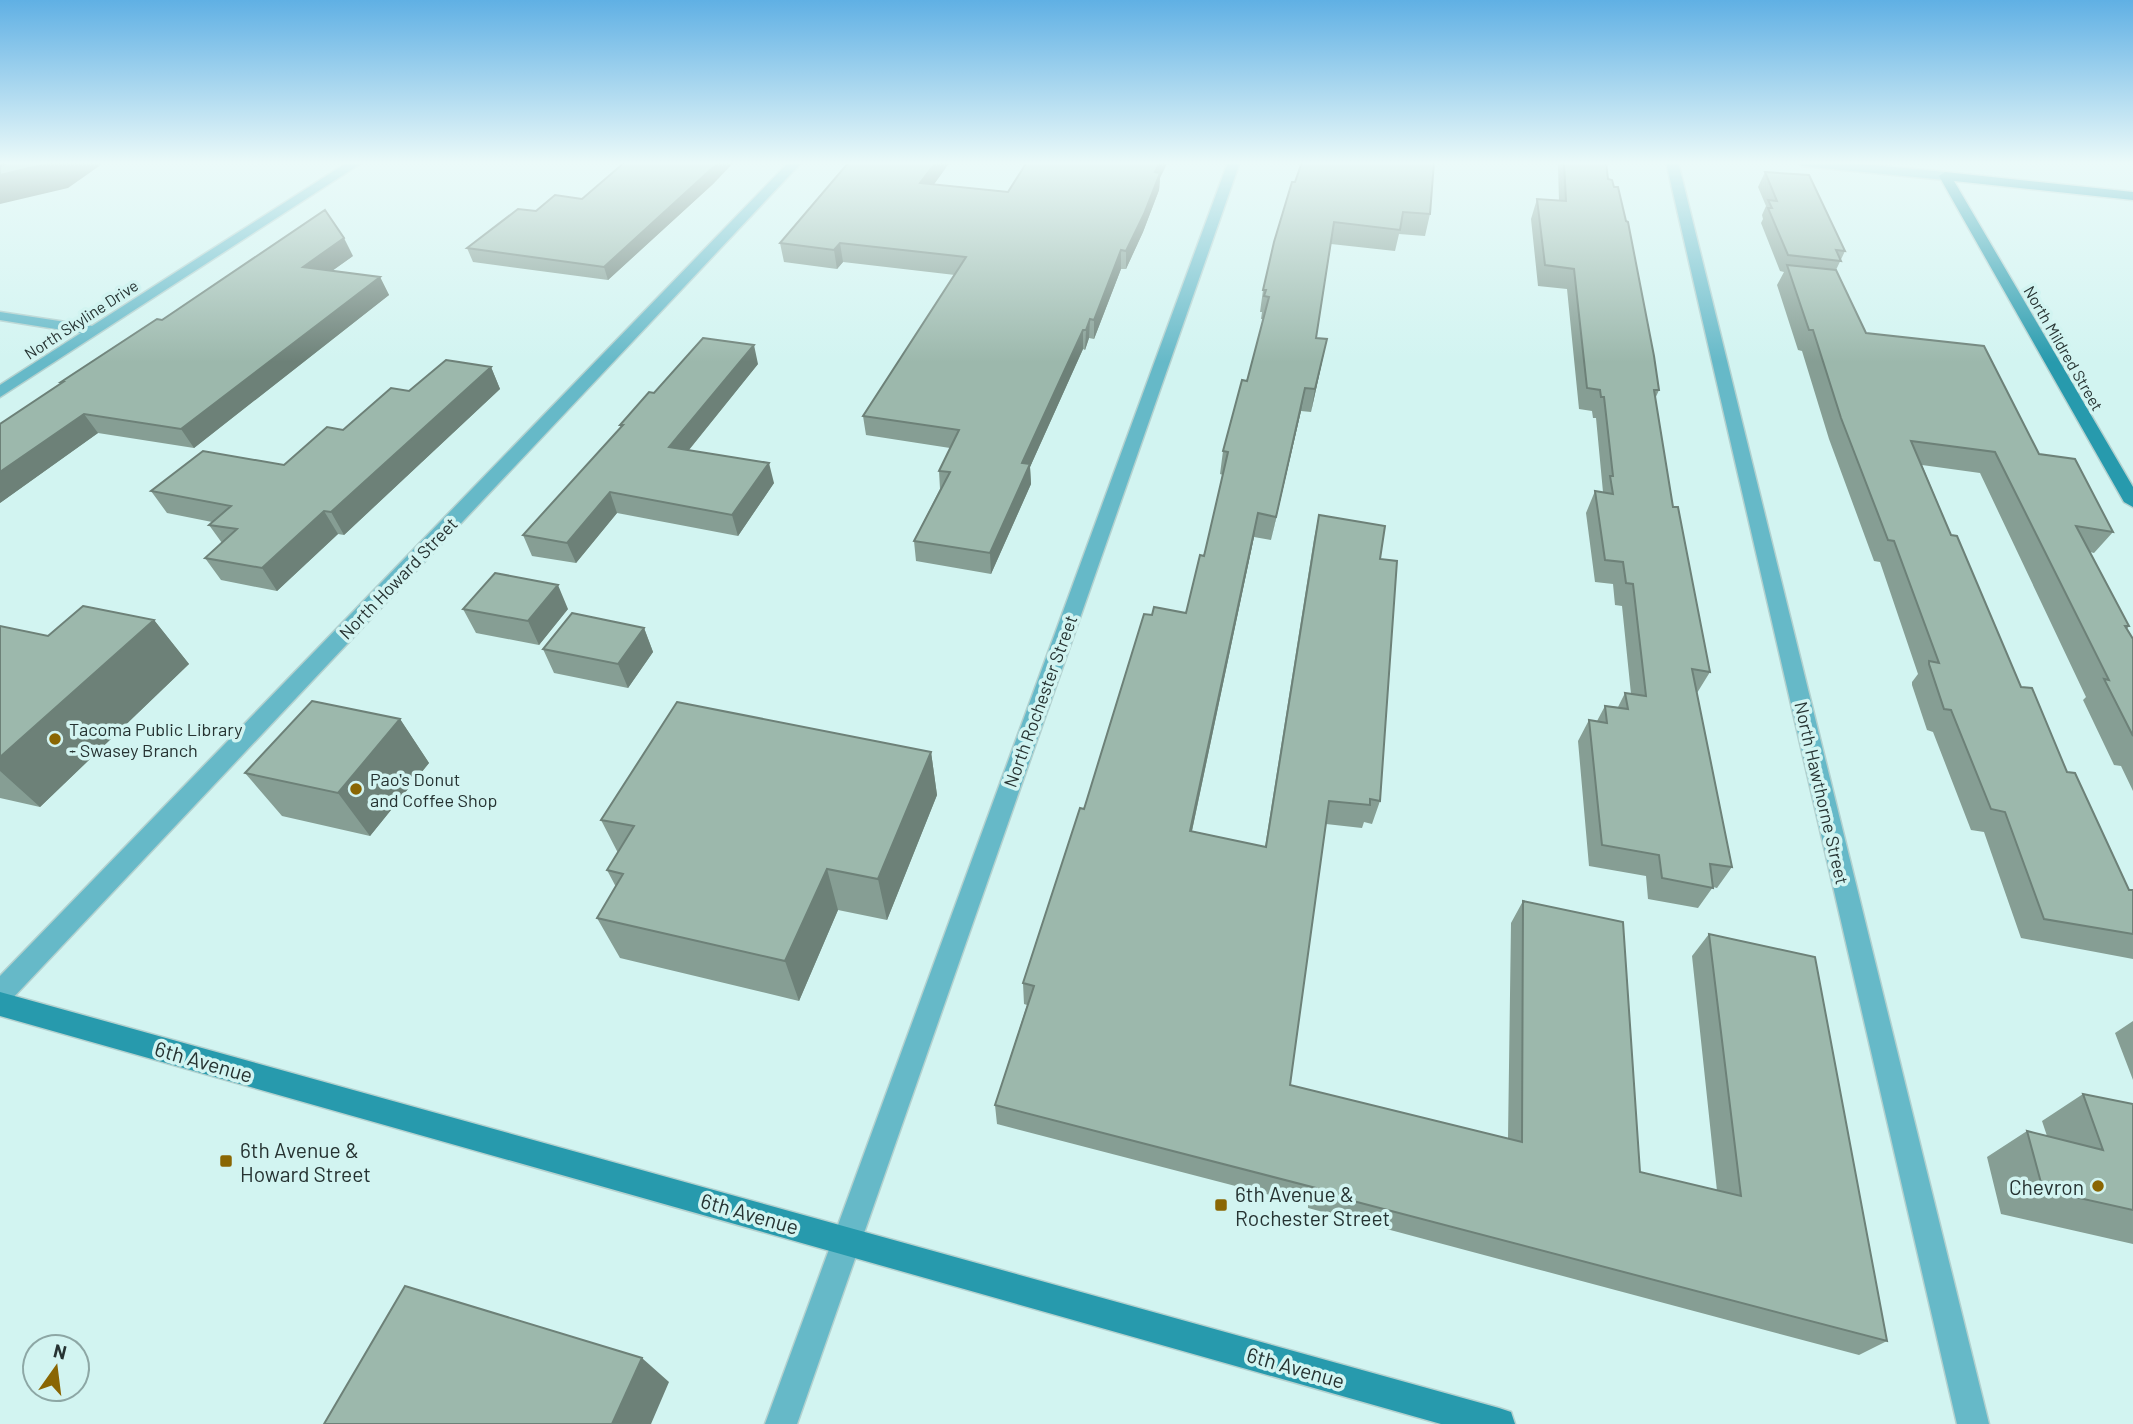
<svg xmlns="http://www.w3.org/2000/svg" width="2133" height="1424" font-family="Barlow,sans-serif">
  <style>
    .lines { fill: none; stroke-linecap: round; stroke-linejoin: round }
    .street-casing { stroke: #b3d1cf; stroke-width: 3 }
    .secondary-casing { stroke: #b3d1cf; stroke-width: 3 }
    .street { fill: #66b9c8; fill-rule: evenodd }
    .secondary { fill: #279aad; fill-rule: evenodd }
    .wall { fill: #869e94 }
    .shaded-wall { fill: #6d8178 }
    .building { fill: #9cb8ac; stroke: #6d8178; stroke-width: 2 }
    .poi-dot { fill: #8a6603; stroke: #d2f4f1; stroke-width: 2.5 }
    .labels { text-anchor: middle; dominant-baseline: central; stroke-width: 7; stroke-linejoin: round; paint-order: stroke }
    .far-street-label { font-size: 16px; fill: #263332; stroke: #d2f4f1 }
    .street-label { font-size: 18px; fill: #263332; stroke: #d2f4f1 }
    .poi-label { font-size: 18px; fill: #263332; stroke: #d2f4f1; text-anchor: start }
    .near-street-label { font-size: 21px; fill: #263332; stroke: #d2f4f1 }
    .near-poi-label { font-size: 21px; fill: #263332; stroke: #d2f4f1; text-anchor: start }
  </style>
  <rect width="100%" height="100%" fill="#d2f4f1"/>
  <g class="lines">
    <defs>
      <path id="street" d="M348 162H363L0 397V385L81 333 0 320V312L92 326Z
        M789 162H802L9 1002 0 1006V976Z
        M1228 162H1240L797 1424H765Z
        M1666 162H1678L1989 1424H1957Z
        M1796 162H1842L1945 172 1951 176 1945 180 1802 166Z"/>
      <path id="secondary" d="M1945 172 2133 192V200L1954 181 2133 487V507L2124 502 1939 176Z
        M0 992 1499 1408 1511 1412 1515 1424H1441L0 1016Z"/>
    </defs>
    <use href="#street" class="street-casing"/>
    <use href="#secondary" class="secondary-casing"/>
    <use href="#street" class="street"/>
    <use href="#secondary" class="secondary"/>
  </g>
  <path class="wall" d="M625 162H734L713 184 608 280 473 262 467 248 536 211 582 199Z
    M849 162H950L934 184 1008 192 1160 178 1159 190 1143 232 1126 269H1121L1094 339 1089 338 1085 350 1083 349 1030 467 1031 484 991 574 916 561 914 541 940 489 939 471 950 448 866 435 863 416 955 275 843 262 837 269 784 262 780 243Z
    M1559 162H1606L1608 179 1659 390 1655 399 1673 507 1710 672 1697 693 1732 867 1717 888 1713 887 1698 908 1648 899 1646 876 1589 866 1578 741 1589 720 1597 721 1605 706 1618 707 1625 693 1631 694 1622 606 1615 605 1613 584 1595 582 1586 513 1595 491 1603 492 1596 418H1593L1592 411 1579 409 1567 289 1538 286 1531 219 1537 199 1559 201 1558 167Z
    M1765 172 1845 251 1836 270 1866 333 2039 454 2113 532 2094 553 2090 552 2129 626 2127 629 2133 639V791L2121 766 2114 765 2083 700 2086 697 1980 473 1922 465 1951 535 2021 687 2129 890H2133V959L2021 938 1984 832 1971 830 1933 732 1927 730 1912 685V682L1918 674 1880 562 1874 561 1829 439 1802 351 1798 350 1777 285 1784 272 1780 271 1761 223 1763 219 1762 215 1766 206 1758 187Z
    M1292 182 1430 214 1425 236 1399 234 1395 251 1331 244 1316 338 1322 362 1311 412 1301 411 1271 540 1254 537 1192 831 1265 847 1314 539 1319 515 1380 559V801L1372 824 1364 822 1362 828 1326 824 1290 1085 1508 1139 1511 923 1523 901 1640 1172 1717 1191 1692 956 1709 934 1887 1341 1859 1355 1308 1208V1205L997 1124 995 1105 1027 1005 1024 1004 1023 983 1152 615 1186 613 1204 556 1223 475 1220 474 1223 451 1247 381 1263 319H1261L1262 312H1260L1263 290Z
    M353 256 332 271 380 277 389 295 194 448 98 433 0 503 62 383 61 382 162 320Z
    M758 364 689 450 774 483 738 536 617 513 576 563 532 556 523 535 621 428 620 425 654 393Z
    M491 367 500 389 344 535 338 534 277 591 221 580 205 558 222 543 209 525 212 522 167 513 151 491 284 465 409 391Z
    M463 609H568L539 645 476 633Z
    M154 620 189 664 40 807 0 798V626L48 636Z
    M644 628 653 652 628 688 554 673 543 649Z
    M400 719 429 763 370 836 282 816 245 773Z
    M931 752 937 795 887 920 838 910 799 1001 620 958 597 918 616 887 607 870 618 853 601 820Z
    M2133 1021V1080L2115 1033Z
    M2083 1094 2133 1104V1244L2001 1214 1987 1157 2027 1131 2047 1136 2042 1121Z"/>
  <path class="shaded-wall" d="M0 162H105L68 188 0 204Z
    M719 162H734L713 184 608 280 604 267Z
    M936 162H950L922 201 920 183Z
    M1160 162H1168L1160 178 1159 190 1143 232 1126 269V251L1155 172Z
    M344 238 353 256 312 285 303 267Z
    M840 243 843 262 837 269 834 250Z
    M1121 250V269L1094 339V320Z
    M380 277 389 295 194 448 181 429Z
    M1090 319 1089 338 1085 350 1086 330Z
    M1083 330V349L1030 467 1031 484 991 574 990 553 1022 463Z
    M1327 339 1322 362 1311 412 1315 389Z
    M754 345 758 364 675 467 669 447Z
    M491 367 500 389 344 535 331 512Z
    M1305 388 1301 411 1271 540 1276 517Z
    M84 414 98 433 0 503V472Z
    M769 463 774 483 738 536 732 515Z
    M610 492 617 513 576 563 567 543Z
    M324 511 338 534 277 591 262 568Z
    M1258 513 1254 537 1187 854 1190 831Z
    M558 585 568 609 539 645 528 621Z
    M154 620 189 664 40 807 0 771V757Z
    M644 628 653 652 628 688 618 664Z
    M400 719 429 763 370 836 338 793Z
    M931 752 937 795 887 920 878 879Z
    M827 869 838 910 799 1001 785 961Z
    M642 1358 669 1382 651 1424H612Z"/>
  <path class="building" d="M9 162H54L0 175V167Z
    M625 162H719L604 267 467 248 518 209 536 211 555 195 582 199Z
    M849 162H936L920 183 1008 192 1027 162H1160L1155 172 1160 173 1144 214 1126 251 1121 250 1094 320 1090 319 1086 330H1083L1022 463 1030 464 990 553 914 541 950 472 939 471 959 430 863 416 966 257 840 243 834 250 780 243Z
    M1302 162H1434L1430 214 1403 212 1400 230 1334 222 1316 338 1327 339 1315 389 1305 388 1276 517 1258 513 1190 831 1266 847 1319 515 1385 526 1380 559 1397 561 1380 801 1370 799V805L1329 801 1290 1085 1522 1142 1523 901 1623 922 1640 1172 1741 1196 1709 934 1815 957 1887 1341 1315 1191 1316 1188 995 1105 1034 986 1023 983 1080 808 1084 809 1144 614 1152 615 1154 607 1186 613 1200 555 1204 556 1228 452 1223 451 1242 380 1247 381 1269 297 1264 296 1266 290H1263L1274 242 1292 182H1295Z
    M1564 162H1606L1608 179 1612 180 1614 187H1618L1626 221 1628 222 1654 356 1659 390H1654L1673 507H1678L1710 672 1692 669 1732 867 1710 864 1713 888 1662 878 1659 855 1602 845 1589 720 1607 723 1605 706 1628 709 1625 693 1646 696 1633 584 1626 583 1623 562 1605 560 1595 491 1613 494 1610 476H1613L1604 397H1601L1600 390 1587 388 1574 269 1545 265 1537 199 1566 201Z
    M1765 172 1809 175 1845 251 1836 250 1841 261 1788 255 1768 208H1772L1768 200 1777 201Z
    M325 210 344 238 303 267 380 277 181 429 84 414 0 472V424L63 382H61L157 319 162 320Z
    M1787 265 1836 270 1866 333 1984 346 2039 454 2075 459 2113 532 2076 526 2129 626H2125L2133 639V736L2104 679 2109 680 1995 452 1911 441 1951 535 1957 536 2021 687 2032 688 2067 772 2075 773 2129 890H2133V934L2044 919 2005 812 1991 809 1951 710 1944 709 1929 664V661L1939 663 1894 541 1888 540 1841 418 1813 330H1809Z
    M703 338 754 345 669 447 769 463 732 515 610 492 567 543 523 535 623 425H620L649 392 654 393Z
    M446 360 491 367 331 512 324 511 262 568 205 558 237 529 209 525 231 506 151 491 203 451 284 465 327 427 343 430 391 388 409 391Z
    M495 573 558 585 528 621 463 609Z
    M83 606 154 620 0 757V626L48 636Z
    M572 613 644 628 618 664 543 649Z
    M312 701 400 719 338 793 245 773Z
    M677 702 931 752 878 879 827 869 785 961 597 918 623 874 607 870 634 826 601 820Z
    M2083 1094 2133 1104V1210L2043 1190 2027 1131 2103 1150Z
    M405 1286 642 1358 612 1424H324Z"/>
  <linearGradient id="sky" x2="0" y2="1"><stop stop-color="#60b0e4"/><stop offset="0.45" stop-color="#ebfaf9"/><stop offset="1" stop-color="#ebfaf9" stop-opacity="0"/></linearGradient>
  <rect width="2133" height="362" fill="url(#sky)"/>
  <g class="poi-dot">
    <circle cx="55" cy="739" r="7"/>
    <circle cx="356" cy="789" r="7"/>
    <rect x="219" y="1154" width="14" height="14" rx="3.5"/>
    <circle cx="2098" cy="1186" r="7"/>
    <rect x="1214" y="1198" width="14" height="14" rx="3.5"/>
  </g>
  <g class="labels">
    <g class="far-street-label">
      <text transform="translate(81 319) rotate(-33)">North Skyline Drive</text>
      <text transform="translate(2064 348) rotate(60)">North Mildred Street</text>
    </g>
    <g class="street-label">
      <text transform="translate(398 578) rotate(-46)">North Howard Street</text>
      <text transform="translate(1040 701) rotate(-70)">North Rochester Street</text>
      <text transform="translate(1822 793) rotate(77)">North Hawthorne Street</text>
    </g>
    <g class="poi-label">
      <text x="69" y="729">Tacoma Public Library<tspan x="69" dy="21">- Swasey Branch</tspan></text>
      <text x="370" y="779">Pao's Donut<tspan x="370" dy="21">and Coffee Shop</tspan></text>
    </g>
    <g class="near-street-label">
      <text transform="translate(204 1061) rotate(16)">6th Avenue</text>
      <text transform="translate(750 1213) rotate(16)">6th Avenue</text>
      <text transform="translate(1296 1367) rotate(16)">6th Avenue</text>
    </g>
    <g class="near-poi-label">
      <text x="240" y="1149">6th Avenue &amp;<tspan x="240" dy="24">Howard Street</tspan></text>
      <text x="2084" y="1186" text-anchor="end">Chevron</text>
      <text x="1235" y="1193">6th Avenue &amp;<tspan x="1235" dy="24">Rochester Street</tspan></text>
    </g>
  </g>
  <g transform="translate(56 1368) rotate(14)"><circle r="33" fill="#d2f4f1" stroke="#8da7a5" stroke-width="2"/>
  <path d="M0-5L12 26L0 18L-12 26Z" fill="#8a6603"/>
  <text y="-10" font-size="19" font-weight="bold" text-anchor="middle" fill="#263332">N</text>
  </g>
</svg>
